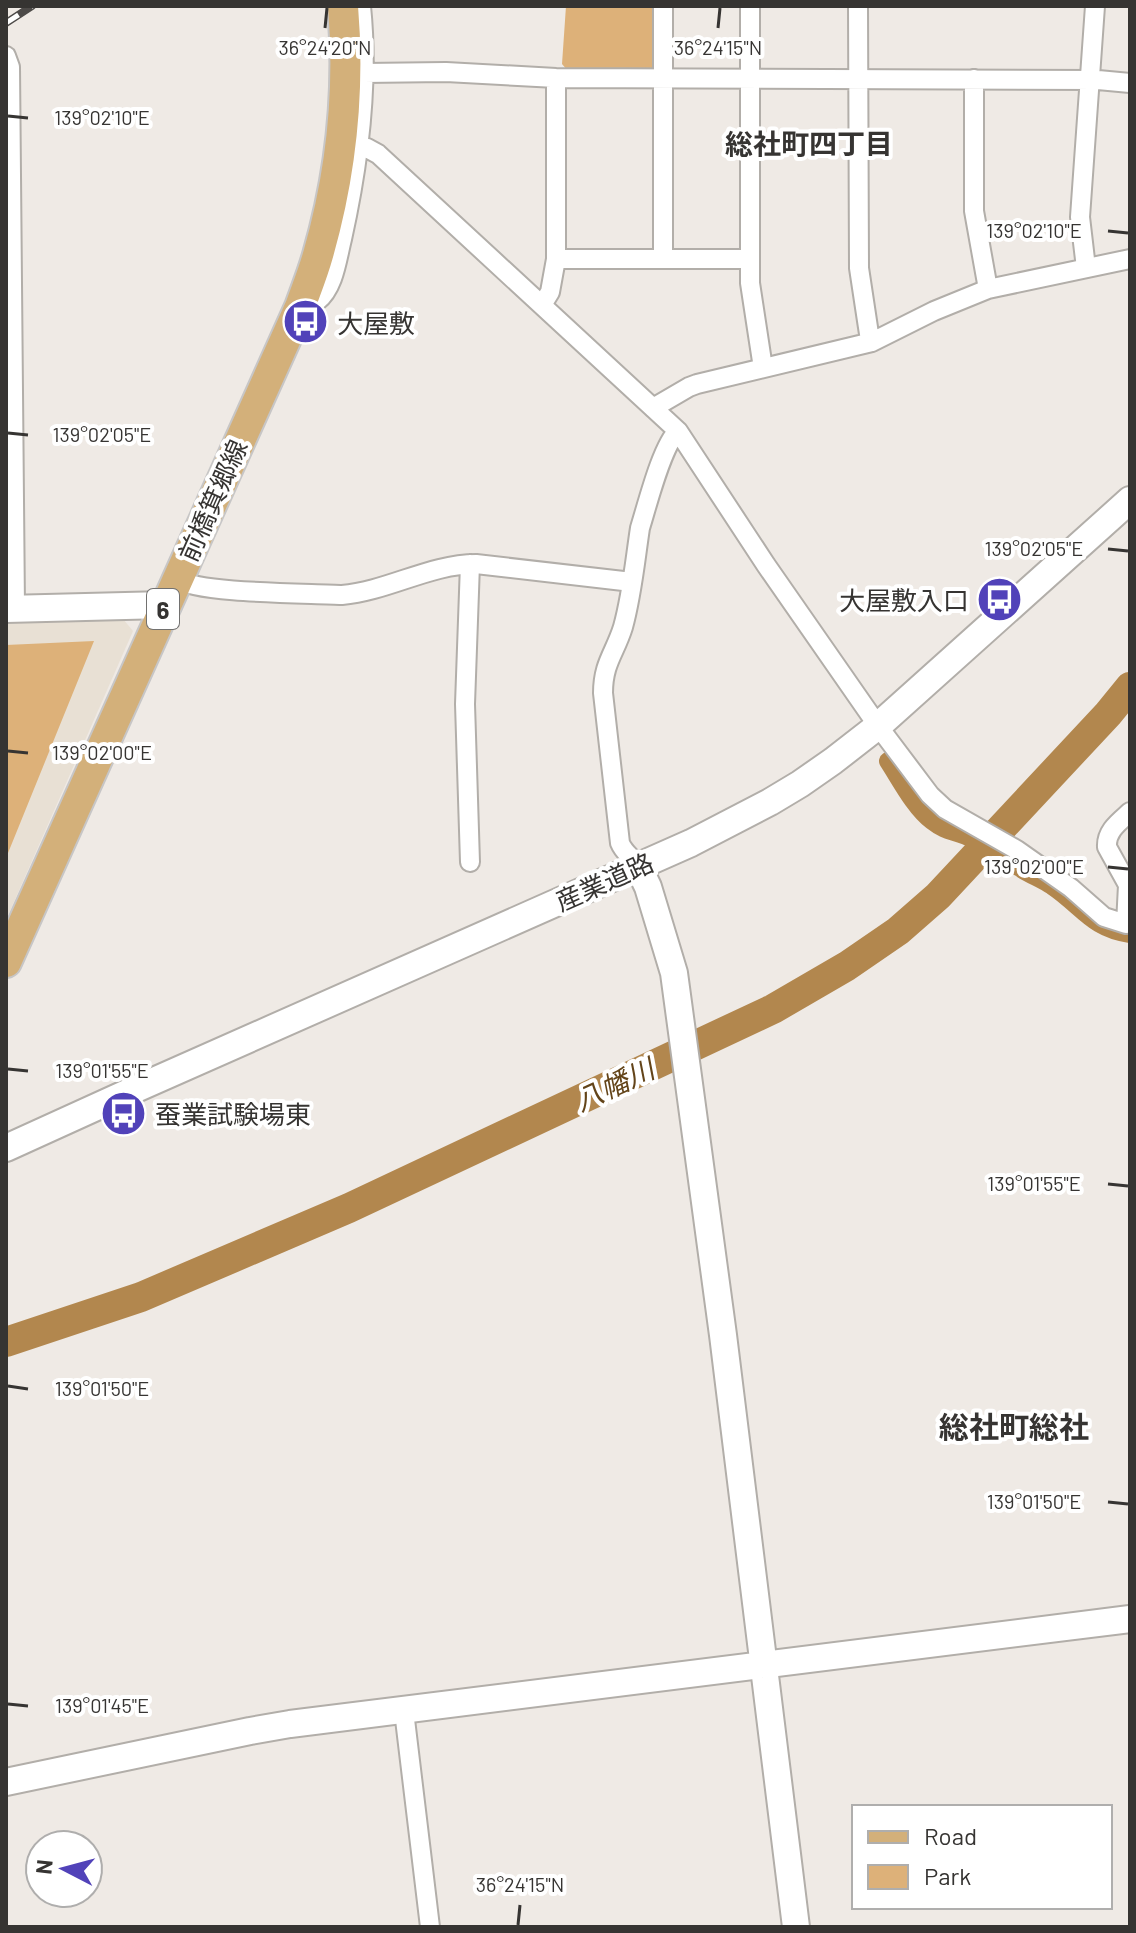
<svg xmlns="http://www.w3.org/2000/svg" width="1136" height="1933" font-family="Barlow,'Noto Sans JP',sans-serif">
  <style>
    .built { fill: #e8e0d4 }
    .green { fill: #ddb179 }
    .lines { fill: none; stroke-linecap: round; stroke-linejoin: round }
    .canal { stroke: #b2874e; stroke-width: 18 }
    .river { stroke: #b2874e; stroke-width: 30 }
    .street-casing { stroke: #b2aea9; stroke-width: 22 }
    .secondary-casing { stroke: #b2aea9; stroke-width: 30 }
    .primary-casing { stroke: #c7c6c6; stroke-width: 34 }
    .street { stroke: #fff; stroke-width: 18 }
    .secondary { stroke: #fff; stroke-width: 26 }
    .primary { stroke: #d3b07a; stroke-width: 30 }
    .rail-casing { stroke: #4d4a48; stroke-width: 8 }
    .rail { stroke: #fff; stroke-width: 5; stroke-dasharray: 15; stroke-linecap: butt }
    .ticks { fill: none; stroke: #363432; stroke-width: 3 }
    .labels { text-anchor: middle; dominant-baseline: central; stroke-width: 8; stroke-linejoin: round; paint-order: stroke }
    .shield { fill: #fff; stroke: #727170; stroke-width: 2 }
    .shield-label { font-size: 24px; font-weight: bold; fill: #363432 }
    .poi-label { font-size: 26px; fill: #363432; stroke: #fff; text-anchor: start }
    .street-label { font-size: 26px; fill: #363432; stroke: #fff }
    .neighbourhood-label { font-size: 28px; font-weight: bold; fill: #363432; stroke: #fff }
    .water-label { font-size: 28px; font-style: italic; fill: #634419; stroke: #fff }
    .quarter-label { font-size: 30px; font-weight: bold; fill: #363432; stroke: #fff }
    .ticks-label { font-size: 20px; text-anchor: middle; fill: #363432; stroke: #fff; stroke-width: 8; stroke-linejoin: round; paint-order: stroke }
  </style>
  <rect width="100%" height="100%" fill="#efeae5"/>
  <path class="built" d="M123 619 133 631 6 920V623Z"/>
  <path class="green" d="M566 6H655L656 64 652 70 568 71 562 64Z
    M94 641 6 858V645Z"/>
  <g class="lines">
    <path class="canal" d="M888 761C901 781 914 807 932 821 946 832 952 830 966 836 985 843 1002 858 1020 868 1030 875 1042 879 1052 886 1082 906 1092 929 1130 934"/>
    <path class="river" d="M6 1342 141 1297 349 1208 773 1009 847 966 898 931 938 896 1108 714 1130 687"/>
    <defs>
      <path id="street" d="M663 6V259
        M750 6V283L763 368
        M858 6 859 268 869 334 872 342
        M6 56 10 67 15 608
        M364 73 446 72 556 78 1098 80 1130 83
        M974 79V211L988 289
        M359 147 367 148 378 154 678 431 766 565 878 726 930 795 945 809 1017 850 1071 888 1104 917 1126 924 1128 885 1107 847C1106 831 1119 822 1130 812
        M556 259H750
        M1086 268 1080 217 1095 6
        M542 305 550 292 556 259V78
        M300 307C306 307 312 306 317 301 334 288 337 259 342 239 359 163 369 84 361 6
        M653 408 689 387 697 384 872 342 934 311 988 289 1130 259
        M177 579C198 594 311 593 342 595 388 591 430 564 476 564L632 582
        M470 862 465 704 470 564
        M638 866C632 857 624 853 620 843L603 693C603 663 615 653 623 627 632 595 635 561 640 528 647 506 662 445 678 431
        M404 1711 430 1927"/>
      <path id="secondary" d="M6 609 165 605
        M638 866 648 887 674 973 723 1335 796 1927
        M6 1148 138 1088 691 843 770 802 800 784 833 761 878 726 1130 500
        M6 1782 250 1731 290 1724 1130 1619"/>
      <path id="primary" d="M6 962 300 307C306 290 313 273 318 255 341 175 350 89 343 6"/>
    </defs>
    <use href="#street" class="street-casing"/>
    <use href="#secondary" class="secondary-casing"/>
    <use href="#primary" class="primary-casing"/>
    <use href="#street" class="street"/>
    <use href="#secondary" class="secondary"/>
    <use href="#primary" class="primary"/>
    <defs>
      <path id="rail" d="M6 23 32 6"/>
    </defs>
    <use href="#rail" class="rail-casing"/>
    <use href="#rail" class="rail"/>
  </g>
  <path class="ticks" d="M325 28 327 8M718 28 720 8M8 116 28 118M1108 231 1128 233M8 433 28 435M1108 549 1128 551M8 751 28 753M1108 867 1128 869M8 1069 28 1071M1108 1184 1128 1186M8 1386 28 1389M1108 1502 1128 1504M8 1704 28 1706M518 1925 520 1905"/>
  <defs>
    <symbol id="bus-disc" viewBox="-11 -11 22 22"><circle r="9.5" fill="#5142b9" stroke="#fff"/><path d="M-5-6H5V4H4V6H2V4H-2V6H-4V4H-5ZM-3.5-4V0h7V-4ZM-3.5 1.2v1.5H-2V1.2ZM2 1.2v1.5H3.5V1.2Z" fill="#fff"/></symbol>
  </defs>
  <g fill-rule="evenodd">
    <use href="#bus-disc" x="280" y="296" width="51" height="51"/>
    <use href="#bus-disc" x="974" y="574" width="51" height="51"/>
    <use href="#bus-disc" x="98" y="1088" width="51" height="51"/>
  </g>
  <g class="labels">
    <rect class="shield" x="147" y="589" width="32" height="40" rx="6"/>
    <g class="shield-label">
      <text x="163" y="609">6</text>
    </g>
    <g class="poi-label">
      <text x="337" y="322">大屋敷</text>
      <text x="969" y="599" text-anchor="end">大屋敷入口</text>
      <text x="155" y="1113">蚕業試験場東</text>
    </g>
    <g class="street-label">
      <text transform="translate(212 500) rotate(-66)">前橋箕郷線</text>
      <text transform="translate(604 881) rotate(-24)">産業道路</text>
    </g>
    <g class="neighbourhood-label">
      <text x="809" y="143">総社町四丁目</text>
    </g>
    <g class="water-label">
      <text transform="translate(614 1084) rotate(-25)">八幡川</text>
    </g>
    <g class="quarter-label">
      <text x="1014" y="1426">総社町総社</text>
    </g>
  </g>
  <g class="ticks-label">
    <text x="325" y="55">36°24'20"N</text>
    <text x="718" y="55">36°24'15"N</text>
    <text x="102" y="125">139°02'10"E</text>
    <text x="1034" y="238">139°02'10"E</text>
    <text x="102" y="442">139°02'05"E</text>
    <text x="1034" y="556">139°02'05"E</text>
    <text x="102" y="760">139°02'00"E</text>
    <text x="1034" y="874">139°02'00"E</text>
    <text x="102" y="1078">139°01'55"E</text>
    <text x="1034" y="1191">139°01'55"E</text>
    <text x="102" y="1396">139°01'50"E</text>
    <text x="1034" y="1509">139°01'50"E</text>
    <text x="102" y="1713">139°01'45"E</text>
    <text x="520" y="1892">36°24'15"N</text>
  </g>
  <rect width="1136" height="1933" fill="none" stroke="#363432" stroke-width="16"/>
  <rect x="852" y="1805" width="260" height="104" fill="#ffffff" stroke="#afaead" stroke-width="2"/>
  <rect x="868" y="1831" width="40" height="12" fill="#d3b07a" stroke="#afaead" stroke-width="2"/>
  <text x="924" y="1845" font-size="24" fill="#363432">Road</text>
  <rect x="868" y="1865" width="40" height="24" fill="#ddb179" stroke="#afaead" stroke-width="2"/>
  <text x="924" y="1885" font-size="24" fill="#363432">Park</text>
  <g transform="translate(64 1869) rotate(276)"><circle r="38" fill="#ffffff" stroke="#afaead" stroke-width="2"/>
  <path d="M0-6L14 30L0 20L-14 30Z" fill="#5142b9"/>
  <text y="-12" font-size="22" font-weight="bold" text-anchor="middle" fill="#363432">N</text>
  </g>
</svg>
